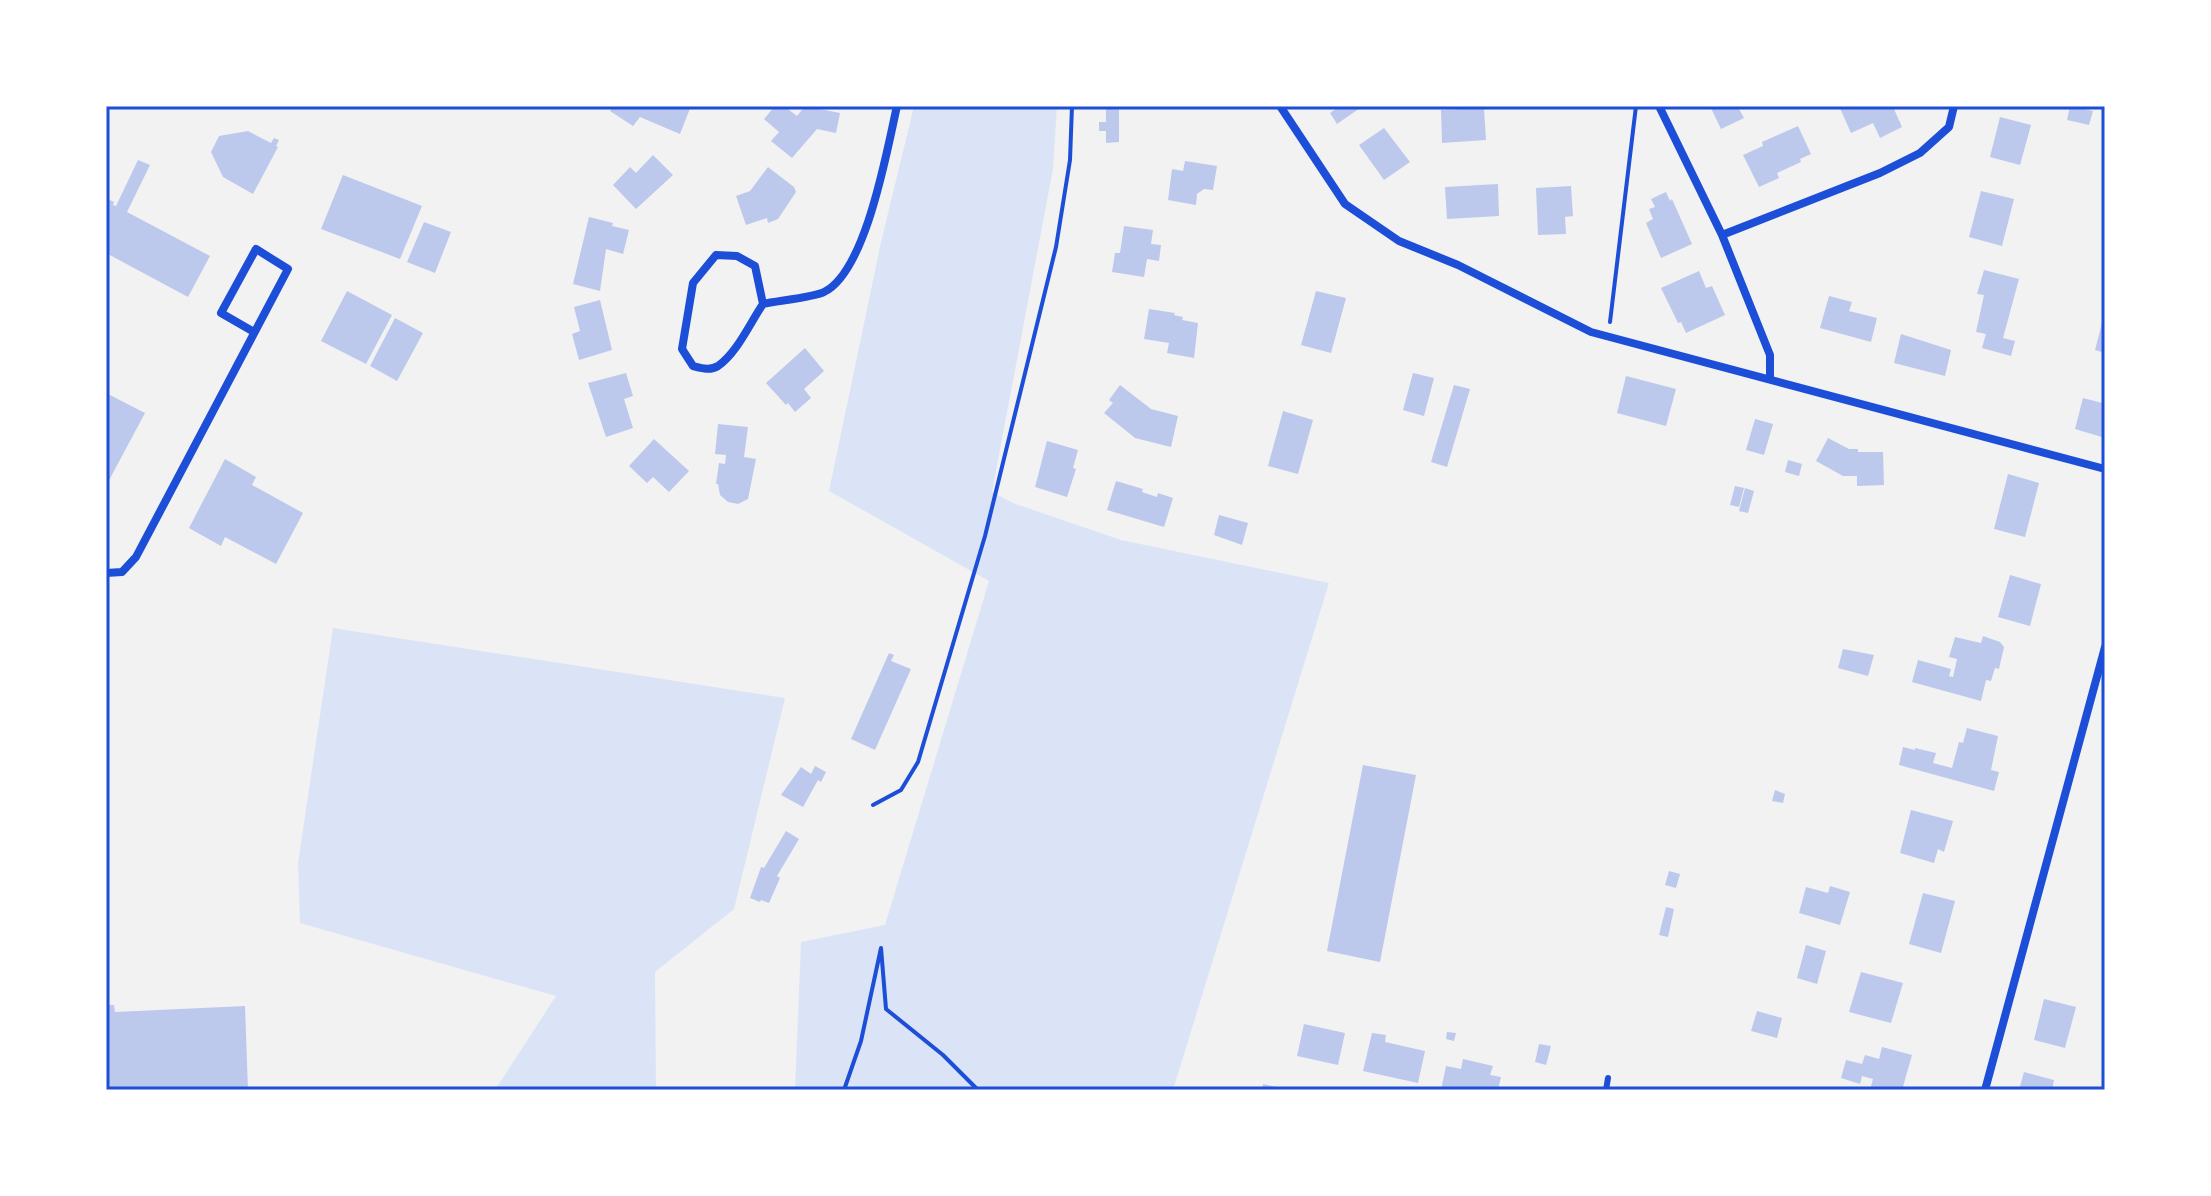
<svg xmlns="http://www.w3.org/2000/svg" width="2211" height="1196" font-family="Jost,sans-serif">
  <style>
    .green { fill: #dbe4f7 }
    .building { fill: #bdc9ec }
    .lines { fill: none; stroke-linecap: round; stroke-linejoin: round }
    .path { stroke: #1d4ed8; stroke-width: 4 }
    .service { stroke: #1d4ed8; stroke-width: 6 }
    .minor { stroke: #1d4ed8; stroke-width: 8 }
    .neatline { fill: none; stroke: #1d4ed8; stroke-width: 3 }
  </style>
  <rect width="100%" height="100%" fill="#f2f2f2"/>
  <path class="green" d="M914 106H1057L1053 169 992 492 1013 503 1121 540 1329 583 1173 1090H795L801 942 885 925 989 581 829 491 881 242Z
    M333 628 785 698 734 909 655 972 656 1090H495L556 996 300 923 298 863Z"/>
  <path class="building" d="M613 106H691L680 134 640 117 633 126 610 111Z
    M775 106H784L797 116 805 106 840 113 836 133 817 129 792 158 771 141 779 132 764 119Z
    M1106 106H1119V142L1106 143V131H1099V122H1106Z
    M1340 106H1363L1337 124 1330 113Z
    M1710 106H1746L1739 109 1744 118 1721 129Z
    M1839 106H1900L1894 109 1902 127 1880 138 1873 123 1851 133Z
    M2070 106 2093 111 2089 125 2067 120Z
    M1484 108 1486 140 1442 143 1441 110Z
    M2000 117 2031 125 2020 165 1990 157Z
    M1798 126 1811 154 1800 159 1801 162 1777 173 1779 178 1759 187 1743 155 1763 146 1762 142Z
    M1384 128 1410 162 1384 180 1359 145Z
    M248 131 271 143 274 138 279 140 276 146 278 147 253 194 223 177 211 152 219 136Z
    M653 155 673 175 636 209 613 185 630 167 636 173Z
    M138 160 150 165 127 212 210 256 188 297 106 253V198L114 202 113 205 116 206Z
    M1185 161 1217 166 1213 190 1204 189 1197 194 1196 205 1168 200 1172 169 1183 171Z
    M768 167 794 187 796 192 778 219 768 223 767 218 746 225 736 196 750 191Z
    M343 175 422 206 400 259 321 229Z
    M1498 184 1499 216 1447 219 1445 187Z
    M1571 186 1573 216 1565 217 1566 234 1538 235 1536 188Z
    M1981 191 2014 199 2002 246 1969 237Z
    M1666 192 1670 201 1672 199 1692 244 1661 258 1646 223 1653 219 1649 209 1655 207 1651 199Z
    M589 217 613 223 612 226 629 230 623 254 606 249 600 291 573 284Z
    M424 222 451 232 435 273 407 262Z
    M1124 226 1153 230 1151 244 1161 245 1159 261 1147 259 1144 277 1112 272 1115 253H1120Z
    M1984 270 2019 279 2003 338 2015 341 2011 356 1982 348 1986 334 1976 332 1984 295 1977 294Z
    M1699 271 1706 288 1712 286 1725 315 1686 333 1681 322 1678 323 1661 288Z
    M347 291 392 315 366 364 321 341Z
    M1316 291 1346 298 1331 353 1301 345Z
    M1829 296 1852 302 1849 311 1877 318 1871 342 1820 328Z
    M600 300 612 350 579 360 572 334 580 331 574 307Z
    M1149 309 1175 313 1174 315 1183 317 1182 320 1198 323 1194 358 1167 353 1169 343 1144 339Z
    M2104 315H2105V353L2095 350Z
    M395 318 423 333 397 381 370 366Z
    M1901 334 1951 350 1945 376 1894 363Z
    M805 348 824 371 804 389 811 398 795 412 788 403 786 405 766 383Z
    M626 373 633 396 624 399 633 428 606 437 588 383Z
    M1413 373 1434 378 1424 416 1403 410Z
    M1626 376 1676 389 1666 426 1617 413Z
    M1120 385 1151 409 1178 416 1171 447 1135 438 1104 413 1113 403 1109 400Z
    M1454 385 1470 389 1447 467 1431 462Z
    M106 393 145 413 106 486Z
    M2105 394V438L2075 429 2083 398 2102 403Z
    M1283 411 1313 420 1298 474 1268 466Z
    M1755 419 1773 424 1764 455 1746 450Z
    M718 424 748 427 744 457 756 459 748 499 738 504 728 502 720 495 718 484H716L719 463 725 464 726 455 715 454Z
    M1828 438 1849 449H1858V452H1883L1884 485 1857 486V476H1843L1816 461Z
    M654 439 689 471 669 492 653 477 647 483 629 466Z
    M1047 441 1078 450 1073 468 1076 469 1067 497 1035 487Z
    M225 459 256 477 252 485 303 513 276 564 225 537 221 546 189 528Z
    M1788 460 1802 464 1799 476 1785 472Z
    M2008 474 2039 483 2025 537 1994 529Z
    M1116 481 1143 489 1142 492 1157 497 1158 493 1173 498 1164 527 1107 510Z
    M1735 486 1744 488 1739 507 1730 505Z
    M1745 488 1754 491 1748 513 1739 511Z
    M1219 515 1248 523 1242 545 1214 535Z
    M2010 575 2041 584 2030 626 1998 617Z
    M1983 636 2000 642 2004 647 1999 669 1995 668 1991 681 1986 680 1981 701 1912 682 1918 660 1951 669 1949 676 1953 677 1957 659 1949 657 1955 637 1981 643Z
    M1843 649 1874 655 1868 676 1838 668Z
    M889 653 894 655 891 661 911 669 875 750 851 739Z
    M1967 728 1998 736 1991 770 1999 772 1994 791 1899 765 1903 747 1915 750V748L1936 753 1933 763 1952 768 1959 742 1963 743Z
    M1363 765 1416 775 1380 962 1327 951Z
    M815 766 826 772 821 782 818 780 803 807 781 795 801 767 811 774Z
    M1775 790 1785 794 1783 803 1772 801Z
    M1911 810 1953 821 1944 852 1938 849 1934 863 1900 853Z
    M786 831 799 839 777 876 780 878 769 903 761 900 760 902 750 898 761 867 764 868Z
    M1669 871 1680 874 1676 888 1665 885Z
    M1830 886 1850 892 1840 925 1799 913 1806 887 1828 893Z
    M1923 893 1955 901 1941 953 1909 944Z
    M1666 907 1674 909 1668 937 1659 935Z
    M1806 945 1826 951 1817 984 1797 978Z
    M1861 972 1903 983 1891 1023 1849 1012Z
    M2044 999 2076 1007 2065 1048 2034 1040Z
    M106 1005H114L115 1012 245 1006 248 1090H106Z
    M1757 1011 1782 1018 1777 1038 1751 1031Z
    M1304 1024 1345 1033 1338 1065 1297 1056Z
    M1447 1032 1456 1033 1454 1041 1446 1039Z
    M1372 1033 1386 1035 1385 1042 1425 1051 1418 1083 1363 1071Z
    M1539 1044 1551 1046 1546 1065 1535 1062Z
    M1882 1047 1912 1055 1902 1090H1870L1873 1079 1862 1076 1860 1084 1841 1078 1846 1060 1862 1064 1865 1055 1879 1059Z
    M1463 1059 1493 1066 1490 1075 1501 1077 1498 1090H1441L1446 1066 1461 1069Z
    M2024 1072 2054 1080 2052 1090H2019Z
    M1263 1084 1286 1089V1090H1262Z"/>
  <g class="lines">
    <path class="path" d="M1610 322 1636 106
      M873 805 901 790 918 762 985 536 1056 247 1070 160 1072 106
      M844 1090 861 1041 881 948 886 1009 943 1055 978 1090"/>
    <path class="service" d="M1606 1090 1608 1078"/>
    <path class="minor" d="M1280 106 1345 204 1399 241 1458 265 1591 332 2105 469
      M1659 106 1722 235 1880 173 1920 153 1949 127 1954 106
      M1722 235 1770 355V379
      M763 304 755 266 737 256 716 255 693 283 682 349 693 366C701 368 710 371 718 366 737 353 750 323 763 304 776 301 815 297 824 292 866 272 887 150 897 106
      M106 573 122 572 136 557 288 269 256 249 221 313 254 332
      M1985 1090 2105 647"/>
  </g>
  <rect width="2211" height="1196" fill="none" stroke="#ffffff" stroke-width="216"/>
  <rect x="108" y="108" width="1995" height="980" class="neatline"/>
</svg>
